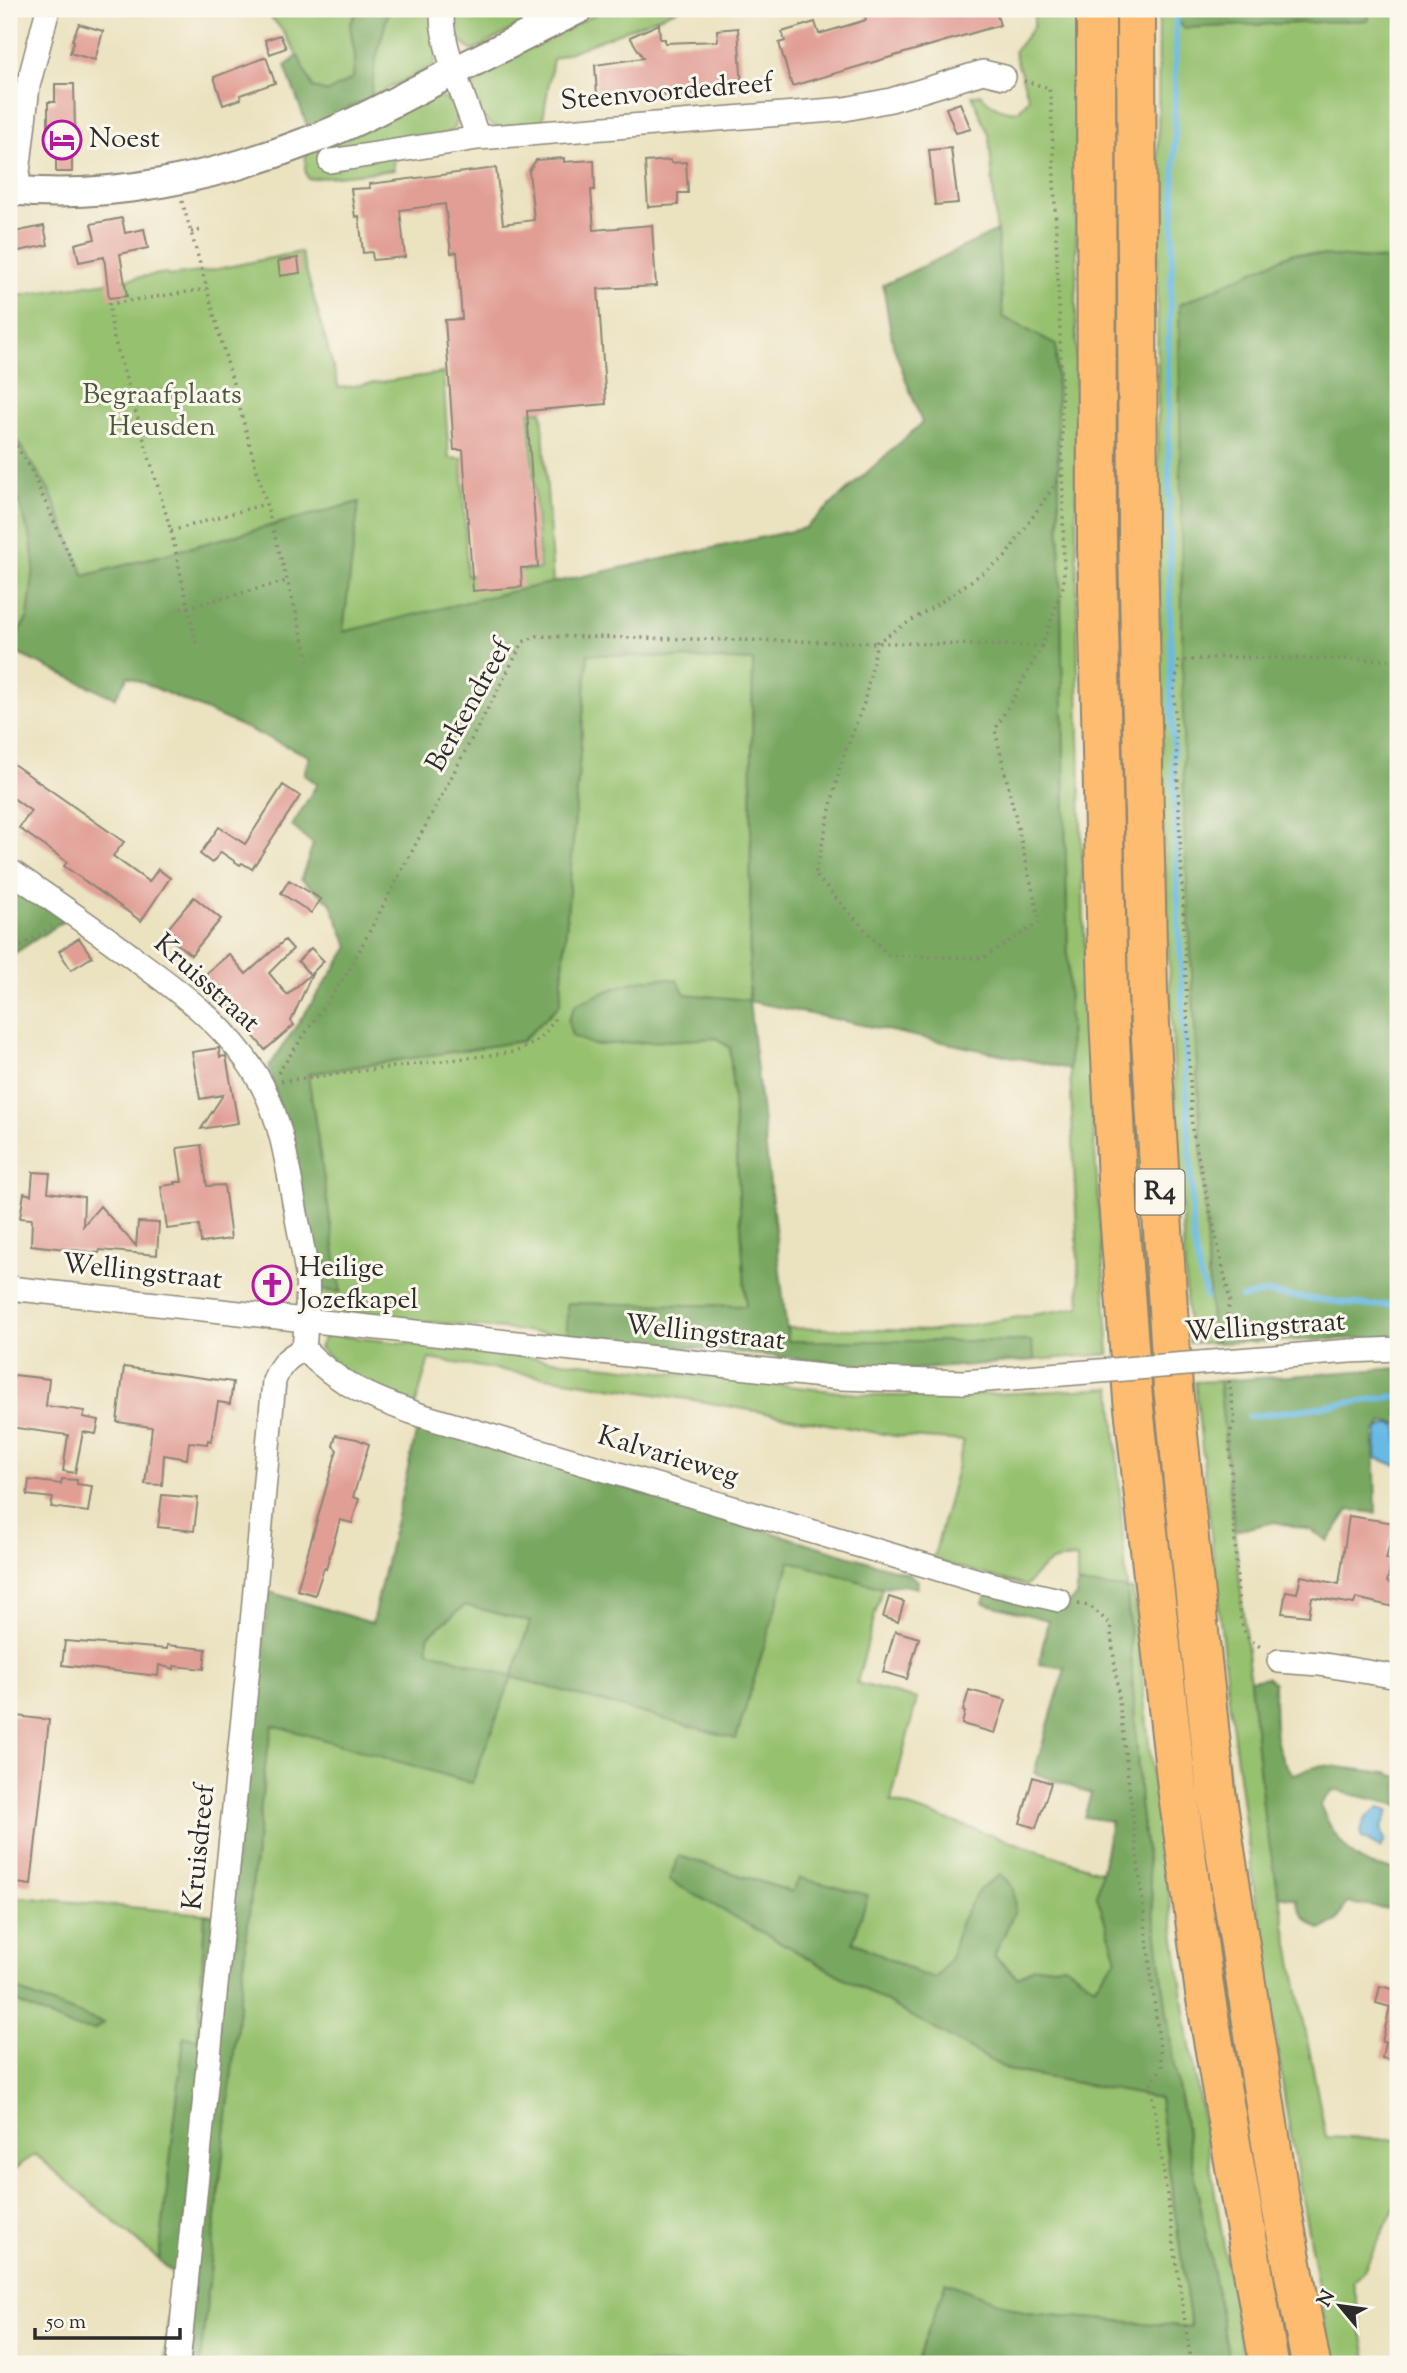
<svg xmlns="http://www.w3.org/2000/svg" width="1407" height="2373" font-family="'Sorts Mill Goudy',serif">
  <style>
    .green { fill: #96c16e; stroke: #60764c; stroke-width: 2 }
    .forest { fill: #78a761; stroke: #526946; stroke-width: 2; fill-rule: evenodd }
    .water { fill: #68bae4; stroke: #4a7288; stroke-width: 2 }
    .lines { fill: none; stroke-linecap: round; stroke-linejoin: round }
    .stream { stroke: #68bae4; stroke-width: 6 }
    .building { fill: #e19e95 }
    .minor-casing { stroke: #8b8676; stroke-width: 26 }
    .tertiary-casing { stroke: #8b8676; stroke-width: 32 }
    .motorway-casing { stroke: #8b8676; stroke-width: 42 }
    .path { stroke: #8b8676; stroke-width: 3.5; stroke-dasharray: 2 5; stroke-linecap: butt }
    .minor { stroke: #fff; stroke-width: 23 }
    .tertiary { stroke: #fff; stroke-width: 28 }
    .motorway { stroke: #febc70; stroke-width: 38 }
    .minor-bridge-casing { stroke: #8b8676; stroke-width: 26; stroke-linecap: butt }
    .minor-bridge { stroke: #fff; stroke-width: 23 }
    .labels { text-anchor: middle; dominant-baseline: central; stroke-width: 6; stroke-linejoin: round; paint-order: stroke }
    .shield { fill: #fbf7ec; stroke: #696865; stroke-width: 2 }
    .shield-label { font-size: 26px; font-weight: bold; fill: #2b2b2b }
    .street-label { font-size: 28px; fill: #2b2b2b; stroke: #fbf7ec }
    .poi-label { font-size: 28px; fill: #2b2b2b; stroke: #fbf7ec; text-anchor: start }
    .park-label { font-size: 28px; fill: #4b583f; stroke: #fbf7ec }
  </style>
  <rect width="100%" height="100%" fill="#fbf7ec"/>
  <filter id="ink" filterUnits="userSpaceOnUse"><feTurbulence type="fractalNoise" baseFrequency=".0143" numOctaves="2"/><feDisplacementMap in="SourceGraphic" scale="14" xChannelSelector="R" yChannelSelector="G"/><feConvolveMatrix kernelMatrix="1 2 1 2 8 2 1 2 1" color-interpolation-filters="sRGB"/></filter>
  <filter id="wash" filterUnits="userSpaceOnUse"><feTurbulence type="fractalNoise" baseFrequency=".00686" numOctaves="4" result="noise"/><feDisplacementMap in="SourceGraphic" scale="28" xChannelSelector="R" yChannelSelector="G"/><feGaussianBlur stdDeviation="1.57" result="paint"/><feColorMatrix in="noise" values="0 0 0 0 0 0 0 0 0 0 0 0 0 0 0 0 0 1.4 0 .05"/><feComposite in="paint" operator="in"/></filter>
  <g filter="url(#wash)">
    <rect width="100%" height="100%" fill="#ebe2c0"/>
    <path class="green" d="M245 9H358L350 25 355 56 353 78 328 92 313 88C304 70 281 16 261 12 256 11 249 13 244 14Z
      M389 9H435L436 57 433 66 371 97 375 63Z
      M448 9H551L472 51 456 37Z
      M606 9H679L553 59 542 125C529 126 511 131 498 127 482 123 468 99 475 83 478 76 484 71 490 66Z
      M1034 9H1078C1075 362 1073 717 1090 1070 1095 1165 1103 1259 1109 1354L1035 1360 1030 1341H788V1328L934 1331 1080 1307 1070 1069 1056 346 1003 317 989 135 972 96 980 94C992 105 1001 113 1018 111L1029 99 1014 52 1034 26Z
      M1159 9H1176L1175 16 1184 28 1369 20V9H1398V261L1293 253 1184 826 1212 1343H1189C1178 1151 1167 959 1162 767 1156 514 1157 261 1159 9Z
      M1111 11 1123 12 1134 956 1293 2347 1281 2349 1206 1896 1144 1348 1117 840Z
      M436 96C455 99 462 115 452 131L393 160 394 170 308 179 305 170 306 154Z
      M301 252 339 388 443 373 449 458 462 459 467 575 540 569 529 412 542 411 553 583 342 632 358 502 84 576 49 490 15 438 9 437V297L166 273 168 276 207 271Z
      M9 474 31 539 34 566 28 617 9 648Z
      M588 654 753 661 749 1001 685 994H600L575 1005 568 1021 594 1045 717 1038 730 1048 746 1306 568 1303 567 1335 343 1314C327 1310 321 1305 317 1289L340 1292 307 1074 522 1041 560 1004Z
      M331 1335 876 1396H957L1112 1388 1127 1589 1133 1590 1151 1763 1188 2034 1244 2364H1230L1173 2060 1140 1804 1127 1590 1077 1584V1558C1050 1559 1043 1564 1026 1586L933 1560 964 1441 895 1436 693 1400 429 1359 415 1407 356 1382 319 1348 323 1339Z
      M1219 1381 1264 1815 1326 2137 1398 2140V2201L1363 2272 1353 2281 1368 2364H1332L1287 2114 1253 1881 1227 1685 1195 1382Z
      M790 1560 882 1588 857 1683 917 1699 891 1801 1102 1872 1097 1896 1117 1958 1094 1986 1018 1978 994 1955 1015 1911 961 1921 950 1959 936 1978 922 1975 853 1942 867 1896 793 1892 679 1856 669 1880 1008 2070 1159 2098 1191 2327 1025 2313 946 2283 918 2361 930 2364H200L266 1759 273 1724 472 1782 428 1650V1636L465 1605 530 1622 512 1677Z
      M9 1896 205 1914 198 2040 184 2038 159 2260 35 2154 9 2173V1999L73 2027 102 2023 28 1995 9 1984Z"/>
    <path class="forest" d="M358 9H389L375 63 371 97 308 128 285 66 298 56 313 88 328 92 353 78 355 56 350 25Z
      M1176 9H1369V20L1184 28 1175 16Z
      M997 231 1003 317 1056 345 1070 1069 749 1001 788 1341H1031L1035 1360 910 1370 567 1335V1303L746 1306 730 1048 717 1038 594 1045 572 1036 568 1021 575 1005C606 991 642 973 677 980L685 994 749 1000 753 661 588 654 560 1004 522 1041 308 1074 341 1292 317 1289 291 1154 269 1067 349 947 330 902 301 879 313 844 292 826 317 784 304 774 309 756 128 676 115 698 9 650 28 617 34 566 31 539 9 474V437L15 438 49 490 84 576 359 502 343 632 500 594 805 528 922 423 893 345 883 285Z
      M1293 253 1398 261V1337L1212 1343 1184 826 1179 305Z
      M9 886 65 920 9 957Z
      M1398 1368V1424L1383 1422 1374 1433 1376 1513 1349 1510 1328 1541 1311 1530 1275 1522 1234 1531 1219 1381Z
      M418 1425 909 1574 918 1581 917 1588C904 1585 895 1583 882 1588L790 1561 736 1739 512 1677 472 1783 273 1725 266 1759 200 2364H185L248 1743 270 1592 372 1623ZM465 1605 530 1622 512 1677 428 1650V1636Z
      M1077 1584 1127 1589 1140 1804 1173 2060 1230 2364H930L917 2360 946 2282 1026 2313 1191 2327 1159 2098 1008 2070 669 1880 679 1856 792 1892 800 1878 868 1895 853 1942 922 1975 936 1978 950 1959 961 1921 978 1891 1001 1874 1013 1888 1015 1911 994 1956 1018 1978 1033 1967 1065 1965 1094 1986 1117 1958 1097 1896 1111 1821 1084 1817 1091 1794 1034 1773 1065 1668 1039 1664 1048 1620 983 1603 988 1589 1061 1609 1077 1596Z
      M1267 1677 1274 1683C1275 1713 1270 1752 1293 1774L1322 1765 1387 1773 1398 1777V1805L1333 1790 1320 1805C1330 1828 1344 1855 1370 1865 1378 1868 1389 1868 1398 1870V1910L1347 1903 1337 1921 1321 1930C1306 1922 1301 1914 1296 1899L1279 1896 1264 1815 1250 1680Z
      M205 1914 217 1915 171 2364H164L173 2273 159 2260 184 2037 198 2039Z
      M9 1984 28 1995 103 2023 94 2030 73 2027 9 1999Z"/>
    <path class="water" d="M1391 1424 1398 1427V1466L1376 1458 1377 1431 1383 1426Z
      M1379 1808 1389 1811 1381 1828 1385 1841 1380 1848 1361 1837C1362 1821 1365 1816 1379 1808Z"/>
    <g class="lines">
      <path class="stream" d="M1176 9 1174 212 1168 353 1171 686 1179 929 1192 1189C1190 1230 1195 1259 1206 1297
        M1242 1298 1264 1293 1371 1306 1398 1304
        M1248 1417 1398 1396"/>
    </g>
    <g id="blocks">
      <path class="building" d="M863 9H995L1000 25 792 86 779 43 785 41 782 32 815 22 819 34 866 20Z
        M79 24 103 31 95 60 70 53 74 41 72 40Z
        M659 24 660 39H665V43L718 41 717 30 738 28 742 89 666 96 663 92 597 95 595 65 643 58 630 37Z
        M280 35 286 48 270 54 265 40Z
        M266 57 275 83 240 95 241 99 223 105 214 77Z
        M55 84H74L75 130H72V172H56V126H48V102H55Z
        M960 103 971 129 956 133 946 108Z
        M951 148 958 203 935 205 929 150Z
        M564 158V162L594 160 595 190H591L594 230 652 225 656 286 598 289 606 404 527 411 538 567 521 568 522 587 473 591 463 450H454L445 320 462 319 457 252 451 253 445 204 400 210 405 257 373 260 372 252 363 253 359 216 355 217 351 189 370 188 369 184 496 168 503 224 534 220 529 171 536 160Z
        M671 160V163L686 162 688 193H678V205L648 207 645 162Z
        M122 218 125 233 144 229 148 248 120 254 127 296 109 298 104 257 79 262 75 244 95 239 91 224Z
        M44 226 48 245 9 253V233Z
        M298 258 300 273 280 276 278 261Z
        M9 761 124 842 113 856 149 882 158 869 170 878 141 921 64 866 67 862 19 828 31 811 9 795Z
        M283 785 300 796 252 869 242 863 240 865 221 852 212 863 200 854 219 827 245 844Z
        M289 880 321 899 311 913 281 893Z
        M194 897 221 919 191 955 164 933Z
        M79 938 92 957 71 970 59 951Z
        M285 940 293 949 269 973 287 995 313 972 291 1021 294 1025 265 1050 207 979V973L229 954 246 974Z
        M311 948 324 961 310 975 298 961Z
        M219 1048 220 1057 226 1056 238 1123 201 1129 223 1095 200 1099 192 1052Z
        M201 1145 207 1186 224 1185 231 1239 201 1243 199 1225 167 1229 161 1186 176 1184 175 1182H182L177 1148Z
        M33 1172 50 1173 48 1192 84 1197 83 1226 100 1206 136 1246 138 1222 159 1223 157 1255 100 1250 99 1253 31 1245 32 1219 20 1218 24 1193 31 1195Z
        M124 1367 233 1382 230 1404 218 1402 211 1441 208 1440 207 1444 189 1442 187 1459 164 1455 162 1485 145 1484 152 1427 117 1422Z
        M14 1375 49 1379 46 1406 85 1411 83 1417 99 1420 96 1434 83 1432 75 1473 63 1471 68 1435 9 1427V1378L13 1379Z
        M336 1435 357 1439 369 1444 353 1497 359 1499 352 1523 340 1520 326 1569 324 1568 315 1595 297 1590 337 1450 333 1446Z
        M62 1479 77 1480V1484L92 1486 88 1512 51 1507 53 1498 27 1495 29 1480 61 1484Z
        M162 1495 198 1498 194 1531 158 1527Z
        M1349 1516 1395 1523 1386 1559 1392 1560 1387 1582 1398 1585V1608L1356 1598 1354 1604 1312 1597 1309 1616 1282 1613 1286 1591 1297 1593 1301 1576 1339 1584Z
        M889 1597 904 1602 898 1622 883 1617Z
        M895 1631 919 1638 907 1679 883 1672Z
        M65 1641 167 1649V1645L206 1649 204 1669 174 1666V1669L159 1665 158 1676 62 1665Z
        M969 1690 1006 1700 995 1733 962 1724 965 1712 963 1711Z
        M9 1715 49 1720 31 1885 9 1882Z
        M1033 1777 1051 1783 1036 1828 1020 1823Z
        M1380 1986 1398 1990V2062L1382 2058 1385 2042H1382L1390 2007 1376 2003Z"/>
    </g>
  </g>
  <g filter="url(#ink)">
    <use href="#blocks" fill-opacity="0" stroke="#8b8676" stroke-width="2"/>
    <g class="lines">
      <defs>
        <path id="minor" d="M443 9C436 34 469 110 478 138
          M330 161 478 138 845 109 891 100 983 72 1004 77
          M16 191 28 86 48 9
          M9 870C50 898 91 926 131 956 179 991 233 1030 262 1085 281 1121 287 1162 294 1202 298 1226 304 1251 307 1275 309 1300 306 1325 304 1349 339 1385 374 1399 420 1415L982 1582 1059 1600
          M9 1288 840 1378 963 1382
          M1349 1351 1398 1349
          M1279 1661 1319 1664 1398 1677
          M178 2364 247 1678 274 1381C280 1364 288 1357 304 1349"/>
        <path id="tertiary" d="M9 190C108 200 213 178 306 142 345 128 381 109 417 90 471 63 525 36 579 9"/>
        <path id="motorway" d="M1096 9 1097 546 1108 996 1118 1200 1133 1399 1177 1787 1205 1993 1269 2364
          M1136 9 1138 545 1148 992 1173 1388 1216 1792 1280 2200 1311 2364"/>
      </defs>
      <use href="#minor" class="minor-casing"/>
      <use href="#tertiary" class="tertiary-casing"/>
      <use href="#motorway" class="motorway-casing"/>
      <path class="path" d="M182 201 207 288
        M191 232 203 230
        M9 434 30 468 76 570
        M171 531 265 504
        M181 609 287 581
        M196 643 171 531 113 335 109 304 207 289 309 660
        M1042 646 995 730 1040 922 983 958 888 955 815 875 840 766 864 703 877 642 944 600 1005 557 1063 473
        M9 954 54 925
        M278 1073 349 970 523 642 537 636 1042 646 1064 584 1061 361 1051 102 1049 88 1024 81
        M281 1081 514 1052C536 1044 546 1035 557 1015
        M1222 1343 1230 1300 1192 1129 1174 690 1179 661 1225 657 1398 660
        M1229 1381 1235 1420 1230 1433V1453L1239 1614 1246 1636 1263 1649
        M1078 1604 1090 1606 1110 1624 1162 2067 1151 2083 1191 2364"/>
      <use href="#minor" class="minor"/>
      <use href="#tertiary" class="tertiary"/>
      <use href="#motorway" class="motorway"/>
      <defs>
        <path id="minor-bridge" d="M963 1382 1349 1351"/>
      </defs>
      <use href="#minor-bridge" class="minor-bridge-casing"/>
      <use href="#minor-bridge" class="minor-bridge"/>
    </g>
  </g>
  <defs>
    <symbol id="hotel-ring" viewBox="-11 -11 22 22"><circle r="9.5" fill="#fbf7ec" stroke="#b5179e" stroke-width="1.5"/><path d="M-6-4.5h1.5V1H6V5H4.5V3h-9V5H-6ZM-4 0a1.8 1.8 0 1 1 3.6 0ZM.5 0V-2.5h3Q6-2.5 6 0Z" fill="#b5179e"/></symbol>
    <symbol id="church-ring" viewBox="-11 -11 22 22"><circle r="9.5" fill="#fbf7ec" stroke="#b5179e" stroke-width="1.5"/><path d="M-1.2-6h2.4v3.5h3.3v2.4h-3.3V6h-2.4V-.1h-3.3v-2.4h3.3Z" fill="#b5179e"/></symbol>
  </defs>
  <g fill-rule="evenodd">
    <use href="#hotel-ring" x="40" y="118" width="44" height="44"/>
    <use href="#church-ring" x="250" y="1263" width="44" height="44"/>
  </g>
  <g class="labels">
    <rect class="shield" x="1135.5" y="1169.5" width="49" height="45" rx="5"/>
    <g class="shield-label">
      <text x="1160" y="1192">R4</text>
    </g>
    <g class="street-label">
      <text transform="translate(667 93) rotate(-5)">Steenvoordedreef</text>
      <text transform="translate(470 706) rotate(-61)">Berkendreef</text>
      <text transform="translate(206 984) rotate(42)">Kruisstraat</text>
      <text transform="translate(142 1273) rotate(6)">Wellingstraat</text>
      <text transform="translate(1265 1328) rotate(-4)">Wellingstraat</text>
      <text transform="translate(705 1334) rotate(6)">Wellingstraat</text>
      <text transform="translate(668 1457) rotate(17)">Kalvarieweg</text>
      <text transform="translate(200 1847) rotate(-84)">Kruisdreef</text>
    </g>
    <g class="poi-label">
      <text x="89" y="140">Noest</text>
      <text x="299" y="1269">Heilige<tspan x="299" dy="32">Jozefkapel</tspan></text>
    </g>
    <g class="park-label">
      <text x="162" y="396">Begraafplaats<tspan x="162" dy="32">Heusden</tspan></text>
    </g>
  </g>
  <rect width="1407" height="2373" fill="none" stroke="#fbf7ec" stroke-width="35"/>
  <g transform="translate(1340 2306) rotate(299)" stroke="#fbf7ec" stroke-width="5" paint-order="stroke">
  <path d="M0-5L12 26L0 18L-12 26Z" fill="#2b2b2b"/>
  <text y="-10" font-size="19" font-weight="bold" text-anchor="middle" fill="#2b2b2b">N</text>
  </g>
  <path d="M35 2328v10h145v-10" fill="none" stroke="#2b2b2b" stroke-width="3.5"/>
  <text x="46" y="2328" font-size="21" fill="#2b2b2b" stroke="#fbf7ec" stroke-width="5" paint-order="stroke">50 m</text>
</svg>
